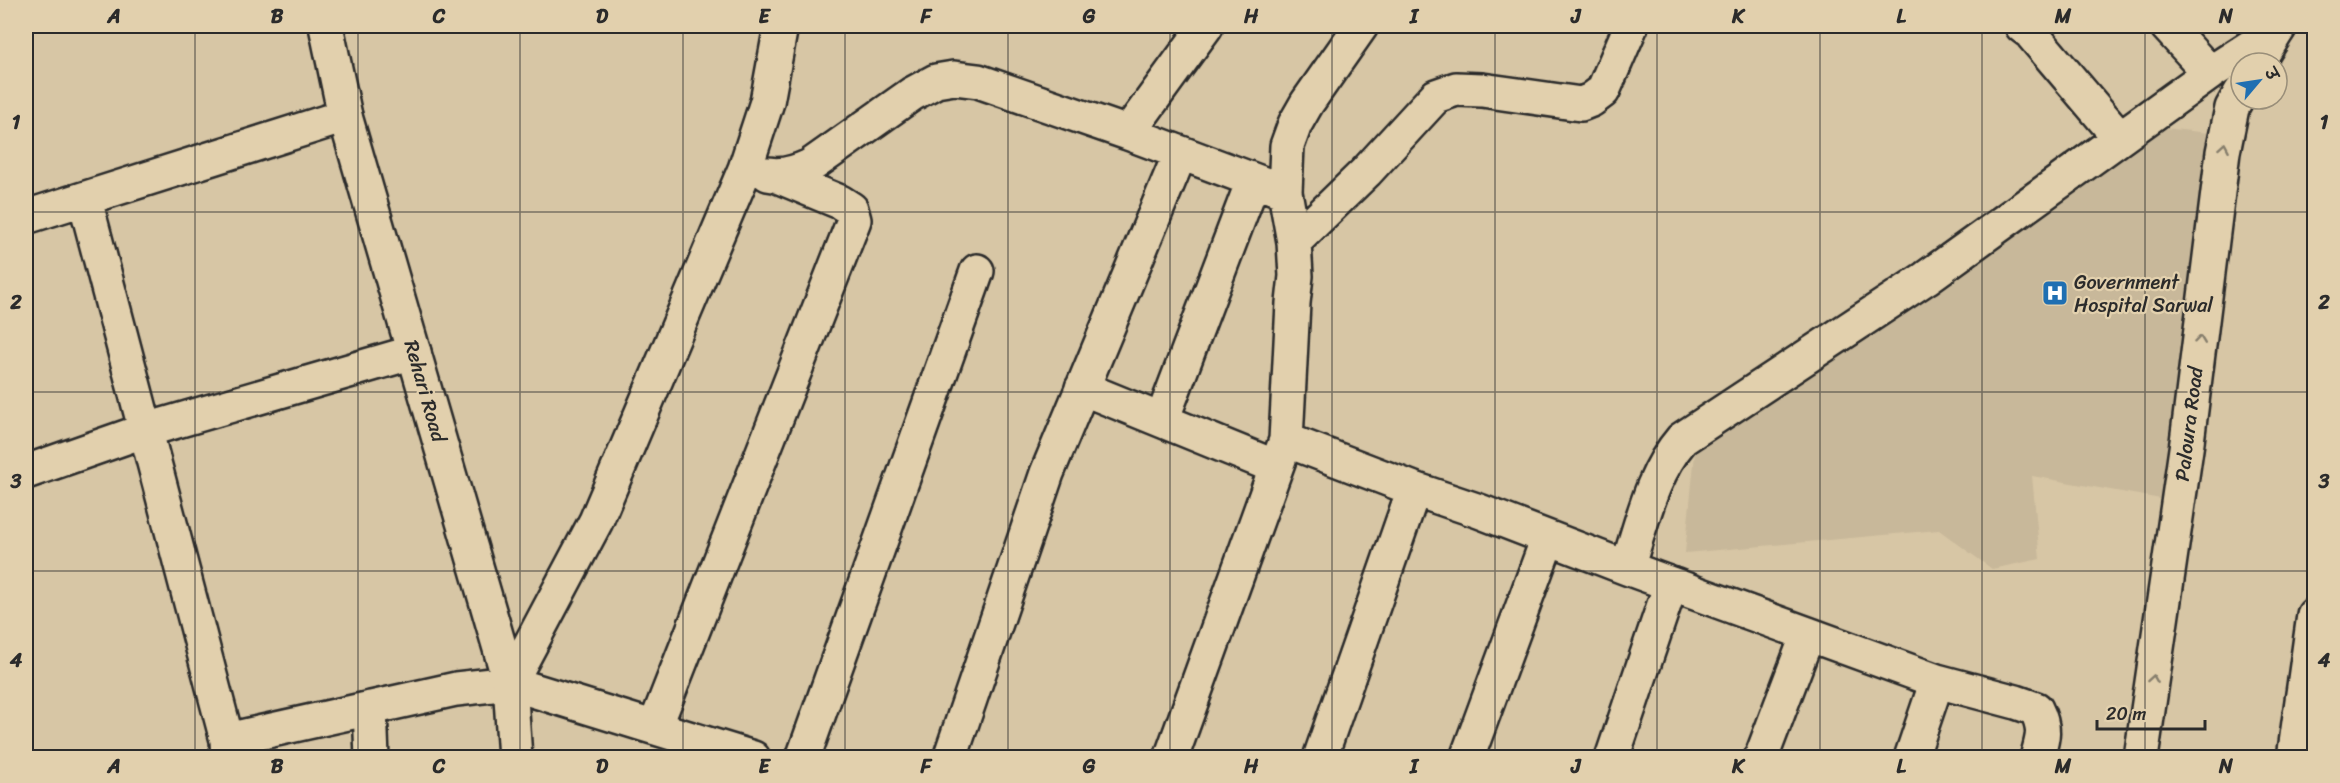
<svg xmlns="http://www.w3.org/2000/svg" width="2340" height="783" font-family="Sriracha,'Playpen Sans Deva',sans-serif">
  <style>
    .built { fill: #c8b89a }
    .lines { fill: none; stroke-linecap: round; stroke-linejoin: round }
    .minor-casing { stroke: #2b2b2b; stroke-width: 38 }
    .major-casing { stroke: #2b2b2b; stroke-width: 38 }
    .minor { stroke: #e2d0ad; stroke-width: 33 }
    .major { stroke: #e2d0ad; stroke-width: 33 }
    .oneway { stroke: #867e6c }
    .grid { fill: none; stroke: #2b2b2b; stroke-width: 1.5; stroke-opacity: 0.55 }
    .labels { text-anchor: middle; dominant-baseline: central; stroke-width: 4.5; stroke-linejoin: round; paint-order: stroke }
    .poi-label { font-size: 20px; fill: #2b2b2b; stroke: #e2d0ad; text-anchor: start }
    .street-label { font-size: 20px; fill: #2b2b2b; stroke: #e2d0ad }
    .neatline { fill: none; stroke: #2b2b2b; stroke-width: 2 }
    .grid-label { font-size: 20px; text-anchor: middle; font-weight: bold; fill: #2b2b2b }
  </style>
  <rect width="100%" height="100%" fill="#d7c6a5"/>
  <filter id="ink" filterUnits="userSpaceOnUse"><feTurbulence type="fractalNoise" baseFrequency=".0167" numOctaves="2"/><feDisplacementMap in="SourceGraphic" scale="12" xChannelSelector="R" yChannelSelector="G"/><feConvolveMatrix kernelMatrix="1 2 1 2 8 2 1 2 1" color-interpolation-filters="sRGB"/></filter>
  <g filter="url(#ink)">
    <path class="built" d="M2156 127 2208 133 2161 499 2032 476 2040 559 1992 569 1939 530 1685 553 1695 453Z"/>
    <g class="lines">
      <defs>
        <path id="minor" d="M2022 26 2030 32 2120 138
          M2167 26 2210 73
          M1128 133 1206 26
          M768 174C783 177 797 172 810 166L912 94 936 81 954 78 978 81 1128 133 1285 192
          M85 200 227 740 228 758
          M26 217 345 116
          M1294 242 1366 172 1436 96 1456 89 1482 90 1581 104 1591 100 1603 91 1631 26
          M1082 388 1276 467
          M1162 420 1253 181
          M1286 440 1414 489 1479 511 1627 568 1937 681 2016 702 2036 709C2046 729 2043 737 2037 758
          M26 472 146 430 414 352
          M1627 568C1642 523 1651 475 1682 439L1926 278 2210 73 2278 29
          M510 683 596 521 745 169 767 102 781 26
          M370 708 372 758
          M655 727 854 220 851 209 840 202 775 175
          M227 740 456 689 510 683 753 758
          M803 758 977 271
          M950 758 1047 473 1180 154
          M1171 758 1286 440 1293 303 1296 276 1294 242 1285 192 1287 146 1295 124 1307 103 1361 26
          M1320 758 1414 489
          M1467 758 1548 538
          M1612 758 1671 584
          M1761 758 1808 634
          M1911 758 1937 681"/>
        <path id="major" d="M326 26 345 116 510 683 515 758
          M2257 63 2280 26
          M2141 758 2187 442 2223 152 2232 108 2241 92
          M2294 758 2314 615"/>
      </defs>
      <use href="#minor" class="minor-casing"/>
      <use href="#major" class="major-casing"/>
      <use href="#minor" class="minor"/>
      <use href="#major" class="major"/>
    </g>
    <defs><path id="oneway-chevron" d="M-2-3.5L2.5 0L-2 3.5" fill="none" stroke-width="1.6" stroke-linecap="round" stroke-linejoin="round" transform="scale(1.5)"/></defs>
    <g class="oneway">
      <use href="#oneway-chevron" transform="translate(2224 147) rotate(-80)"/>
      <use href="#oneway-chevron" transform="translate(2200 340) rotate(-83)"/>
      <use href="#oneway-chevron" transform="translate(2153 679) rotate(-81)"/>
    </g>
  </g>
  <path class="grid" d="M195 26V758M358 26V758M520 26V758M683 26V758M845 26V758M1008 26V758M1170 26V758M1332 26V758M1495 26V758M1657 26V758M1820 26V758M1982 26V758M2145 26V758M26 212H2314M26 392H2314M26 571H2314"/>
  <defs>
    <symbol id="hospital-square" viewBox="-11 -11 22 22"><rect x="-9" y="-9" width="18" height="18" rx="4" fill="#1f6fb2" stroke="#e2d0ad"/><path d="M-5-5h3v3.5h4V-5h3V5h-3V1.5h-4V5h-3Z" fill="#fff"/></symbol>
  </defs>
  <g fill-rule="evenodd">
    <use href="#hospital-square" x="2040" y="278" width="30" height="30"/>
  </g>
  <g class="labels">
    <g class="poi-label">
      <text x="2074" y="282">Government<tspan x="2074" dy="23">Hospital Sarwal</tspan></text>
    </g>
    <g class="street-label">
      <text transform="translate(425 391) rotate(74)">Rehari Road</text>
      <text transform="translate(2189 424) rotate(-83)">Paloura Road</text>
    </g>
  </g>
  <rect width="2340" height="783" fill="none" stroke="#e2d0ad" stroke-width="66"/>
  <g transform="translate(2259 81) rotate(61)"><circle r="28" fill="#e2d0ad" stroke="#998e79" stroke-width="1.5"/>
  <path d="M0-4.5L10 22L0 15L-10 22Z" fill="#1f6fb2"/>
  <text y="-9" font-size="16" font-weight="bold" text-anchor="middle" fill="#2b2b2b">उ</text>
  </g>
  <path d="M2097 720v9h108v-9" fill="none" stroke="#2b2b2b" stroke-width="3"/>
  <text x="2106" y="720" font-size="18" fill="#2b2b2b" stroke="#e2d0ad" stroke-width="4.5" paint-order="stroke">20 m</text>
  <rect x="33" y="33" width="2274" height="717" class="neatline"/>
  <g class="grid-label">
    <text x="114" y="23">A</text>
    <text x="277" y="23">B</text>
    <text x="439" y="23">C</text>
    <text x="602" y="23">D</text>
    <text x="764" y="23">E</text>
    <text x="926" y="23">F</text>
    <text x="1089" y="23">G</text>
    <text x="1251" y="23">H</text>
    <text x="1414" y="23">I</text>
    <text x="1576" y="23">J</text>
    <text x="1738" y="23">K</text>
    <text x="1901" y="23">L</text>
    <text x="2063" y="23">M</text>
    <text x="2226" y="23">N</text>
    <text x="16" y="129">1</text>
    <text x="2324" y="129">1</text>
    <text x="16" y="309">2</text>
    <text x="2324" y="309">2</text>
    <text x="16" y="488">3</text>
    <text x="2324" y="488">3</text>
    <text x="16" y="667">4</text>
    <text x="2324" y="667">4</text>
    <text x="114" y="773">A</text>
    <text x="277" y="773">B</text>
    <text x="439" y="773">C</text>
    <text x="602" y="773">D</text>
    <text x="764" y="773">E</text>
    <text x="926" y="773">F</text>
    <text x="1089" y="773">G</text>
    <text x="1251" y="773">H</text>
    <text x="1414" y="773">I</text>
    <text x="1576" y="773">J</text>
    <text x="1738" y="773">K</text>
    <text x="1901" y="773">L</text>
    <text x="2063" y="773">M</text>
    <text x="2226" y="773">N</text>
  </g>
</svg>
